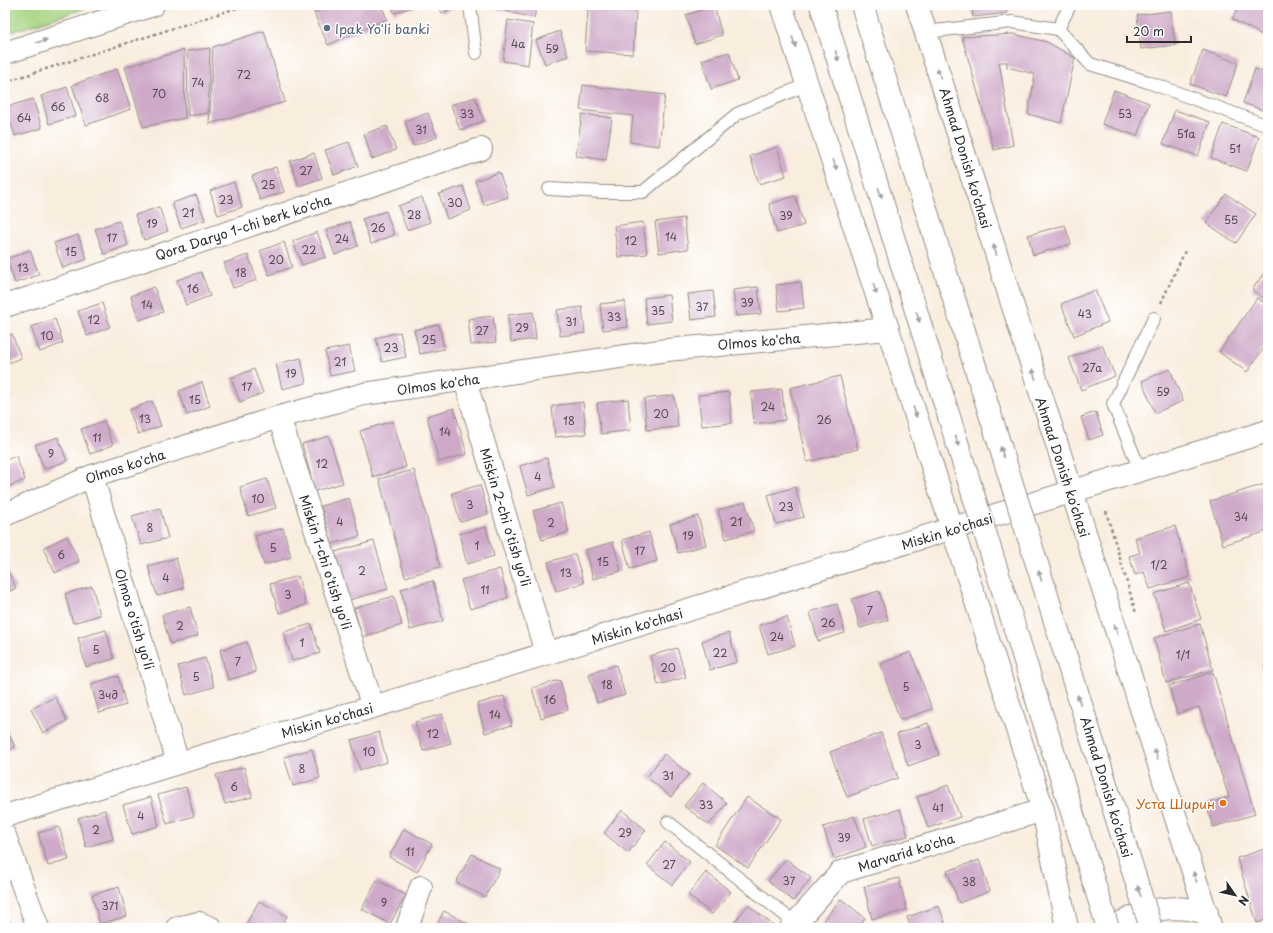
<svg xmlns="http://www.w3.org/2000/svg" width="1273" height="933" font-family="'Playpen Sans',sans-serif">
  <style>
    .grass { fill: #a6d380; stroke: #687f56 }
    .building { fill: #cea9c8 }
    .lines { fill: none; stroke-linecap: round; stroke-linejoin: round }
    .service-casing { stroke: #928c84; stroke-width: 14 }
    .minor-casing { stroke: #928c84; stroke-width: 24 }
    .tertiary-casing { stroke: #928c84; stroke-width: 24 }
    .trunk-casing { stroke: #928c84; stroke-width: 24 }
    .path { stroke: #928c84; stroke-width: 2.5; stroke-dasharray: 3 3; stroke-linecap: butt }
    .service { stroke: #fff; stroke-width: 12 }
    .minor { stroke: #fff; stroke-width: 22 }
    .tertiary { stroke: #fff; stroke-width: 22 }
    .trunk { stroke: #fff; stroke-width: 22 }
    .primary-bridge-casing { stroke: #928c84; stroke-width: 24; stroke-linecap: butt }
    .primary-bridge { stroke: #fff; stroke-width: 22 }
    .oneway { fill: #a0a0a0 }
    .service-dot { fill: #5c6f8a; stroke: #fff; stroke-width: 1.5 }
    .food-dot { fill: #e8710a; stroke: #fff; stroke-width: 1.5 }
    .labels { text-anchor: middle; dominant-baseline: central; stroke-width: 3; stroke-linejoin: round; paint-order: stroke }
    .number-label { font-size: 11px; fill: #544a52 }
    .service-label { font-size: 13px; fill: #4e5e75; stroke: #fff; text-anchor: start }
    .street-label { font-size: 13px; fill: #2b2b2b; stroke: #fff }
    .food-label { font-size: 13px; fill: #c56008; stroke: #fff; text-anchor: end }
  </style>
  <rect width="100%" height="100%" fill="#fff"/>
  <filter id="ink" filterUnits="userSpaceOnUse"><feTurbulence type="fractalNoise" baseFrequency=".025" numOctaves="2"/><feDisplacementMap in="SourceGraphic" scale="8" xChannelSelector="R" yChannelSelector="G"/><feConvolveMatrix kernelMatrix="1 2 1 2 8 2 1 2 1" color-interpolation-filters="sRGB"/></filter>
  <filter id="wash" filterUnits="userSpaceOnUse"><feTurbulence type="fractalNoise" baseFrequency=".012" numOctaves="4" result="noise"/><feDisplacementMap in="SourceGraphic" scale="16" xChannelSelector="R" yChannelSelector="G"/><feGaussianBlur stdDeviation="0.9" result="paint"/><feColorMatrix in="noise" values="0 0 0 0 0 0 0 0 0 0 0 0 0 0 0 0 0 1.4 0 .05"/><feComposite in="paint" operator="in"/></filter>
  <g filter="url(#wash)">
    <rect width="100%" height="100%" fill="#f9edde"/>
    <path class="grass" d="M5 5H96L5 34Z"/>
    <g id="blocks">
      <path class="building" d="M332 5H381L387 19 328 45 314 13Z
        M391 5H419L394 13Z
        M438 5H458L459 6 442 13Z
        M480 5H537L534 18Z
        M972 5H1006L1007 13 973 17Z
        M1240 5H1268V38L1232 19Z
        M714 6 722 35 695 44 686 15Z
        M588 8 636 11 633 54 585 51Z
        M1171 11 1175 45 1141 49 1137 15Z
        M508 20 533 24 528 65 503 61Z
        M264 31 285 102 209 124 213 47Z
        M560 31 568 56 545 64 536 40Z
        M1013 34 1047 42 1075 58 1061 123 1028 114 1035 74 1007 67V62H999L1013 145 994 150 962 37Z
        M210 48 208 113 188 116 187 51Z
        M184 50 185 118 143 127 125 67Z
        M1203 50 1238 63 1226 97 1190 84Z
        M729 52 738 80 711 89 702 60Z
        M117 69 131 109 86 125 72 85Z
        M1255 69 1268 74V112L1243 103Z
        M583 85 665 95 659 146 630 142 633 116 580 110Z
        M67 87 76 116 49 124 41 96Z
        M1114 90 1149 103 1137 136 1102 124Z
        M475 97 484 121 460 130 451 105Z
        M33 99 42 128 15 136 6 107Z
        M1175 110 1210 122 1198 156 1163 144Z
        M428 113 437 137 413 146 405 121Z
        M582 114 612 118 606 160 576 156Z
        M1223 124 1259 137 1247 171 1211 158Z
        M387 126 396 150 372 159 364 134Z
        M349 142 358 166 334 175 325 150Z
        M777 147 786 176 759 184 750 156Z
        M314 153 322 178 299 186 290 161Z
        M276 167 284 192 260 200 252 176Z
        M499 172 508 197 484 205 475 181Z
        M234 182 242 207 218 215 210 191Z
        M463 186 471 210 447 219 439 194Z
        M1226 194 1256 214 1236 243 1206 223Z
        M196 195 205 220 181 228 172 203Z
        M795 196 804 225 777 233 769 204Z
        M422 197 430 222 407 230 398 206Z
        M159 207 168 231 144 240 135 215Z
        M386 211 394 235 371 244 362 219Z
        M684 218 688 249 659 253 655 222Z
        M119 221 128 245 104 254 95 229Z
        M350 222 358 246 335 255 326 230Z
        M643 222 647 254 618 257 614 226Z
        M1065 225 1071 244 1033 255 1028 235Z
        M317 232 326 257 302 265 293 241Z
        M78 235 87 259 63 268 54 243Z
        M284 242 292 267 269 275 260 251Z
        M30 250 39 275 15 283 7 259Z
        M248 255 257 280 233 288 224 263Z
        M1268 267V301L1252 290Z
        M201 272 210 296 186 305 177 280Z
        M801 282 804 308 779 311 776 285Z
        M154 287 163 312 139 320 131 296Z
        M758 287 761 314 736 316 733 290Z
        M1095 290 1108 322 1074 336 1061 304Z
        M713 291 716 317 691 320 688 294Z
        M669 295 672 321 647 324 644 298Z
        M1257 298 1268 305V342L1247 372 1219 352Z
        M625 301 628 327 603 330 600 304Z
        M102 303 110 327 87 336 78 311Z
        M582 307 585 333 560 336 557 310Z
        M533 312 536 339 511 342 508 315Z
        M493 316 496 342 471 345 468 319Z
        M55 319 63 343 40 352 31 327Z
        M439 324 444 349 420 354 414 330Z
        M400 332 406 357 382 362 376 338Z
        M12 334 21 358 5 364V336Z
        M1102 345 1115 376 1081 390 1069 358Z
        M349 346 355 371 330 376 325 351Z
        M301 358 306 383 282 389 276 364Z
        M254 369 263 393 240 402 231 378Z
        M1170 369 1183 401 1155 413 1142 381Z
        M840 376 858 449 807 462 790 388Z
        M202 382 210 406 187 415 179 391Z
        M782 389 785 420 754 424 751 392Z
        M729 392 732 423 702 426 698 395Z
        M674 395 678 427 647 430 644 399Z
        M628 399 631 430 601 434 597 403Z
        M152 401 161 426 138 434 129 410Z
        M583 402 586 434 555 437 552 406Z
        M454 408 467 454 439 462 427 416Z
        M1096 412 1103 435 1089 440 1081 417Z
        M104 421 113 445 90 454 81 429Z
        M393 421 406 467 373 477 360 431Z
        M329 436 343 483 315 491 302 444Z
        M58 437 67 461 44 469 35 445Z
        M16 456 25 480 5 488V460Z
        M547 458 555 487 528 495 520 466Z
        M414 470 440 567 405 577 379 479Z
        M267 479 276 508 248 516 240 487Z
        M1268 483V531L1223 545 1210 501Z
        M480 485 488 514 460 522 452 493Z
        M795 487 804 517 776 524 768 495Z
        M349 498 360 536 332 544 321 506Z
        M745 502 754 531 726 539 718 510Z
        M561 503 569 532 542 540 533 511Z
        M160 508 168 538 141 545 132 516Z
        M698 516 706 545 678 553 670 524Z
        M1175 526 1190 577 1150 589 1144 572 1135 575 1129 556 1140 553 1135 538Z
        M486 527 494 556 467 564 459 534Z
        M283 528 291 557 264 565 255 536Z
        M649 532 657 561 630 569 622 540Z
        M67 536 79 561 55 573 43 548Z
        M374 541 388 589 349 600 335 552Z
        M613 542 621 571 593 579 585 550Z
        M575 554 584 583 556 591 548 562Z
        M176 558 184 588 157 596 148 566Z
        M5 565 16 588 5 594Z
        M500 569 508 598 470 609 461 580Z
        M298 576 306 605 279 613 270 584Z
        M433 581 443 621 410 630 401 589Z
        M1189 583 1201 619 1166 631 1154 594Z
        M92 586 100 615 73 623 65 594Z
        M879 591 888 620 860 628 852 599Z
        M394 596 402 625 362 637 354 608Z
        M837 604 845 633 818 641 810 612Z
        M190 607 198 636 170 644 162 615Z
        M787 617 795 646 768 654 759 625Z
        M311 624 320 653 292 661 284 632Z
        M1200 624 1213 670 1166 683 1154 638Z
        M106 630 114 659 86 667 78 638Z
        M729 633 737 662 710 670 702 641Z
        M247 642 256 672 228 680 220 650Z
        M677 648 686 677 658 685 650 656Z
        M911 652 932 709 900 720 880 664Z
        M205 658 214 687 186 695 178 666Z
        M616 665 625 695 597 703 589 674Z
        M1268 665V677L1264 666Z
        M1213 672 1255 814 1213 827 1206 804 1229 797 1199 707 1177 714 1169 686Z
        M118 676 126 705 99 713 91 684Z
        M560 680 568 710 541 718 532 688Z
        M504 696 512 725 485 733 477 704Z
        M55 697 67 721 43 733 31 709Z
        M442 714 451 743 423 751 415 722Z
        M928 723 939 755 908 766 897 734Z
        M5 727 15 747 5 752Z
        M379 732 387 762 360 770 351 740Z
        M881 733 898 778 847 797 830 752Z
        M312 749 320 778 293 786 284 757Z
        M664 754 689 774 671 797 647 777Z
        M244 767 252 797 225 804 216 775Z
        M703 783 727 803 709 825 684 806Z
        M948 785 960 817 928 828 917 797Z
        M186 787 194 816 167 824 158 795Z
        M151 797 159 826 132 834 123 805Z
        M747 797 781 819 748 868 715 845Z
        M900 809 908 836 872 846 864 819Z
        M105 810 113 839 86 847 78 818Z
        M622 810 646 830 628 853 604 833Z
        M854 816 866 847 834 859 823 827Z
        M59 827 69 860 48 866 38 833Z
        M404 829 432 844 417 872 389 857Z
        M665 842 690 862 672 885 647 865Z
        M1268 848V919L1257 923 1237 858Z
        M472 854 500 869 485 897 456 882Z
        M786 859 811 878 793 901 768 881Z
        M979 860 990 891 959 903 947 871Z
        M706 872 731 892 712 914 688 895Z
        M899 878 907 910 872 919 864 887Z
        M377 880 406 895 390 924 362 909Z
        M119 887 127 916 100 924 92 895Z
        M841 899 865 918 858 928H831L823 921Z
        M259 901 287 916 281 928H244Z
        M748 905 773 925 770 928H730Z
        M939 906 947 928H911L907 917Z
        M444 911 473 926 472 928H435Z
        M5 915 10 928H5Z"/>
    </g>
  </g>
  <g filter="url(#ink)">
    <use href="#blocks" fill-opacity="0" stroke="#928c84" stroke-width="1"/>
    <g class="lines">
      <defs>
        <path id="service" d="M470 5 476 53
          M1058 29 1070 5
          M926 32 1012 22 1058 29 1090 64 1148 82 1268 126
          M549 189 603 192H643L737 114 808 84
          M1140 470 1113 404 1154 318
          M668 822 795 923"/>
        <path id="minor" d="M5 306 481 149
          M465 380 546 653
          M279 417 373 707
          M92 476 178 763
          M5 515 92 476 279 417 364 394 667 350 888 329
          M5 816 178 763 373 707 1268 431
          M5 836 38 928
          M177 928 199 923 211 928
          M407 928 421 887
          M791 928 841 872 1043 810"/>
        <path id="tertiary" d="M781 5 888 329 1043 810 1067 928
          M917 5 1211 928
          M1112 928C1143 909 1171 903 1207 913"/>
        <path id="trunk" d="M5 53 153 5"/>
      </defs>
      <use href="#service" class="service-casing"/>
      <use href="#minor" class="minor-casing"/>
      <use href="#tertiary" class="tertiary-casing"/>
      <use href="#trunk" class="trunk-casing"/>
      <path class="path" d="M5 82 246 5
        M1161 303 1185 251
        M1106 511 1136 613"/>
      <use href="#service" class="service"/>
      <use href="#minor" class="minor"/>
      <use href="#tertiary" class="tertiary"/>
      <use href="#trunk" class="trunk"/>
      <defs>
        <path id="primary-bridge" d="M821 5 1108 928
          M862 5 1151 928"/>
      </defs>
      <use href="#primary-bridge" class="primary-bridge-casing"/>
      <use href="#primary-bridge" class="primary-bridge"/>
    </g>
    <defs><path id="oneway-solid" d="M-6-.8H1V-3.2L6.5 0L1 3.2V.8H-6Z"/></defs>
    <g class="oneway">
      <use href="#oneway-solid" transform="translate(42 41) rotate(-18)"/>
      <use href="#oneway-solid" transform="translate(794 42) rotate(71)"/>
      <use href="#oneway-solid" transform="translate(837 56) rotate(73)"/>
      <use href="#oneway-solid" transform="translate(939 73) rotate(-107)"/>
      <use href="#oneway-solid" transform="translate(835 165) rotate(72)"/>
      <use href="#oneway-solid" transform="translate(880 193) rotate(73)"/>
      <use href="#oneway-solid" transform="translate(995 250) rotate(-107)"/>
      <use href="#oneway-solid" transform="translate(875 289) rotate(72)"/>
      <use href="#oneway-solid" transform="translate(918 317) rotate(73)"/>
      <use href="#oneway-solid" transform="translate(1034 374) rotate(-107)"/>
      <use href="#oneway-solid" transform="translate(915 412) rotate(72)"/>
      <use href="#oneway-solid" transform="translate(957 441) rotate(73)"/>
      <use href="#oneway-solid" transform="translate(1002 452) rotate(-107)"/>
      <use href="#oneway-solid" transform="translate(1040 576) rotate(-107)"/>
      <use href="#oneway-solid" transform="translate(1116 630) rotate(-108)"/>
      <use href="#oneway-solid" transform="translate(1079 700) rotate(-107)"/>
      <use href="#oneway-solid" transform="translate(1156 754) rotate(-108)"/>
      <use href="#oneway-solid" transform="translate(1195 877) rotate(-108)"/>
      <use href="#oneway-solid" transform="translate(1139 891) rotate(-107)"/>
    </g>
  </g>
  <circle class="service-dot" cx="327" cy="28" r="4"/>
  <circle class="food-dot" cx="1223" cy="803" r="4"/>
  <g class="labels">
    <g class="number-label">
      <text x="518" y="43">4a</text>
      <text x="552" y="48">59</text>
      <text x="244" y="74">72</text>
      <text x="198" y="82">74</text>
      <text x="159" y="93">70</text>
      <text x="102" y="97">68</text>
      <text x="58" y="106">66</text>
      <text x="467" y="113">33</text>
      <text x="1125" y="113">53</text>
      <text x="24" y="117">64</text>
      <text x="421" y="129">31</text>
      <text x="1186" y="133">51a</text>
      <text x="1235" y="148">51</text>
      <text x="306" y="170">27</text>
      <text x="268" y="184">25</text>
      <text x="226" y="199">23</text>
      <text x="455" y="202">30</text>
      <text x="188" y="212">21</text>
      <text x="414" y="214">28</text>
      <text x="786" y="215">39</text>
      <text x="1231" y="219">55</text>
      <text x="152" y="223">19</text>
      <text x="378" y="227">26</text>
      <text x="671" y="236">14</text>
      <text x="112" y="237">17</text>
      <text x="342" y="238">24</text>
      <text x="631" y="240">12</text>
      <text x="309" y="249">22</text>
      <text x="71" y="251">15</text>
      <text x="276" y="259">20</text>
      <text x="23" y="267">13</text>
      <text x="241" y="272">18</text>
      <text x="193" y="288">16</text>
      <text x="747" y="302">39</text>
      <text x="147" y="304">14</text>
      <text x="702" y="306">37</text>
      <text x="658" y="310">35</text>
      <text x="1085" y="313">43</text>
      <text x="614" y="316">33</text>
      <text x="94" y="319">12</text>
      <text x="571" y="321">31</text>
      <text x="522" y="327">29</text>
      <text x="482" y="330">27</text>
      <text x="47" y="335">10</text>
      <text x="429" y="339">25</text>
      <text x="391" y="347">23</text>
      <text x="340" y="361">21</text>
      <text x="1092" y="367">27a</text>
      <text x="291" y="373">19</text>
      <text x="247" y="386">17</text>
      <text x="1163" y="391">59</text>
      <text x="195" y="399">15</text>
      <text x="768" y="406">24</text>
      <text x="661" y="413">20</text>
      <text x="145" y="418">13</text>
      <text x="824" y="419">26</text>
      <text x="569" y="420">18</text>
      <text x="445" y="431">14</text>
      <text x="97" y="437">11</text>
      <text x="51" y="453">9</text>
      <text x="322" y="463">12</text>
      <text x="538" y="476">4</text>
      <text x="258" y="498">10</text>
      <text x="470" y="504">3</text>
      <text x="786" y="506">23</text>
      <text x="1241" y="516">34</text>
      <text x="340" y="521">4</text>
      <text x="736" y="521">21</text>
      <text x="551" y="522">2</text>
      <text x="150" y="527">8</text>
      <text x="688" y="535">19</text>
      <text x="477" y="545">1</text>
      <text x="273" y="547">5</text>
      <text x="640" y="550">17</text>
      <text x="61" y="554">6</text>
      <text x="603" y="561">15</text>
      <text x="1159" y="564">1/2</text>
      <text x="362" y="570">2</text>
      <text x="566" y="572">13</text>
      <text x="166" y="577">4</text>
      <text x="485" y="589">11</text>
      <text x="288" y="594">3</text>
      <text x="870" y="610">7</text>
      <text x="828" y="622">26</text>
      <text x="180" y="625">2</text>
      <text x="777" y="636">24</text>
      <text x="302" y="642">1</text>
      <text x="96" y="649">5</text>
      <text x="720" y="652">22</text>
      <text x="1183" y="654">1/1</text>
      <text x="238" y="661">7</text>
      <text x="668" y="667">20</text>
      <text x="196" y="676">5</text>
      <text x="607" y="684">18</text>
      <text x="906" y="686">5</text>
      <text x="108" y="694">3чд</text>
      <text x="550" y="699">16</text>
      <text x="495" y="714">14</text>
      <text x="433" y="733">12</text>
      <text x="918" y="744">3</text>
      <text x="369" y="751">10</text>
      <text x="302" y="768">8</text>
      <text x="668" y="775">31</text>
      <text x="234" y="786">6</text>
      <text x="706" y="804">33</text>
      <text x="938" y="807">41</text>
      <text x="141" y="815">4</text>
      <text x="96" y="829">2</text>
      <text x="625" y="832">29</text>
      <text x="844" y="837">39</text>
      <text x="410" y="851">11</text>
      <text x="669" y="864">27</text>
      <text x="789" y="880">37</text>
      <text x="969" y="881">38</text>
      <text x="384" y="902">9</text>
      <text x="110" y="905">371</text>
    </g>
    <g class="service-label">
      <text x="335" y="28">Ipak Yo'li banki</text>
    </g>
    <g class="street-label">
      <text transform="translate(966 158) rotate(73)">Ahmad Donish ko'chasi</text>
      <text transform="translate(243 227) rotate(-18)">Qora Daryo 1-chi berk ko'cha</text>
      <text transform="translate(759 341) rotate(-5)">Olmos ko'cha</text>
      <text transform="translate(438 384) rotate(-8)">Olmos ko'cha</text>
      <text transform="translate(125 466) rotate(-18)">Olmos ko'cha</text>
      <text transform="translate(1063 467) rotate(72)">Ahmad Donish ko'chasi</text>
      <text transform="translate(506 517) rotate(73)">Miskin 2-chi o'tish yo'li</text>
      <text transform="translate(947 531) rotate(-17)">Miskin ko'chasi</text>
      <text transform="translate(326 562) rotate(72)">Miskin 1-chi o'tish yo'li</text>
      <text transform="translate(135 619) rotate(73)">Olmos o'tish yo'li</text>
      <text transform="translate(637 626) rotate(-17)">Miskin ko'chasi</text>
      <text transform="translate(327 720) rotate(-16)">Miskin ko'chasi</text>
      <text transform="translate(1107 787) rotate(73)">Ahmad Donish ko'chasi</text>
      <text transform="translate(906 852) rotate(-17)">Marvarid ko'cha</text>
    </g>
    <g class="food-label">
      <text x="1215" y="803">Уста Ширин</text>
    </g>
  </g>
  <rect width="1273" height="933" fill="none" stroke="#fff" stroke-width="20"/>
  <g transform="translate(1235 895) rotate(124)" stroke="#ffffff" stroke-width="3" paint-order="stroke">
  <path d="M0-3L7 15L0 10L-7 15Z" fill="#2b2b2b"/>
  <text y="-6" font-size="11" font-weight="bold" text-anchor="middle" fill="#2b2b2b">N</text>
  </g>
  <path d="M1127 36v6h64v-6" fill="none" stroke="#2b2b2b" stroke-width="2"/>
  <text x="1133" y="36" font-size="12" fill="#2b2b2b" stroke="#ffffff" stroke-width="3" paint-order="stroke">20 m</text>
</svg>
